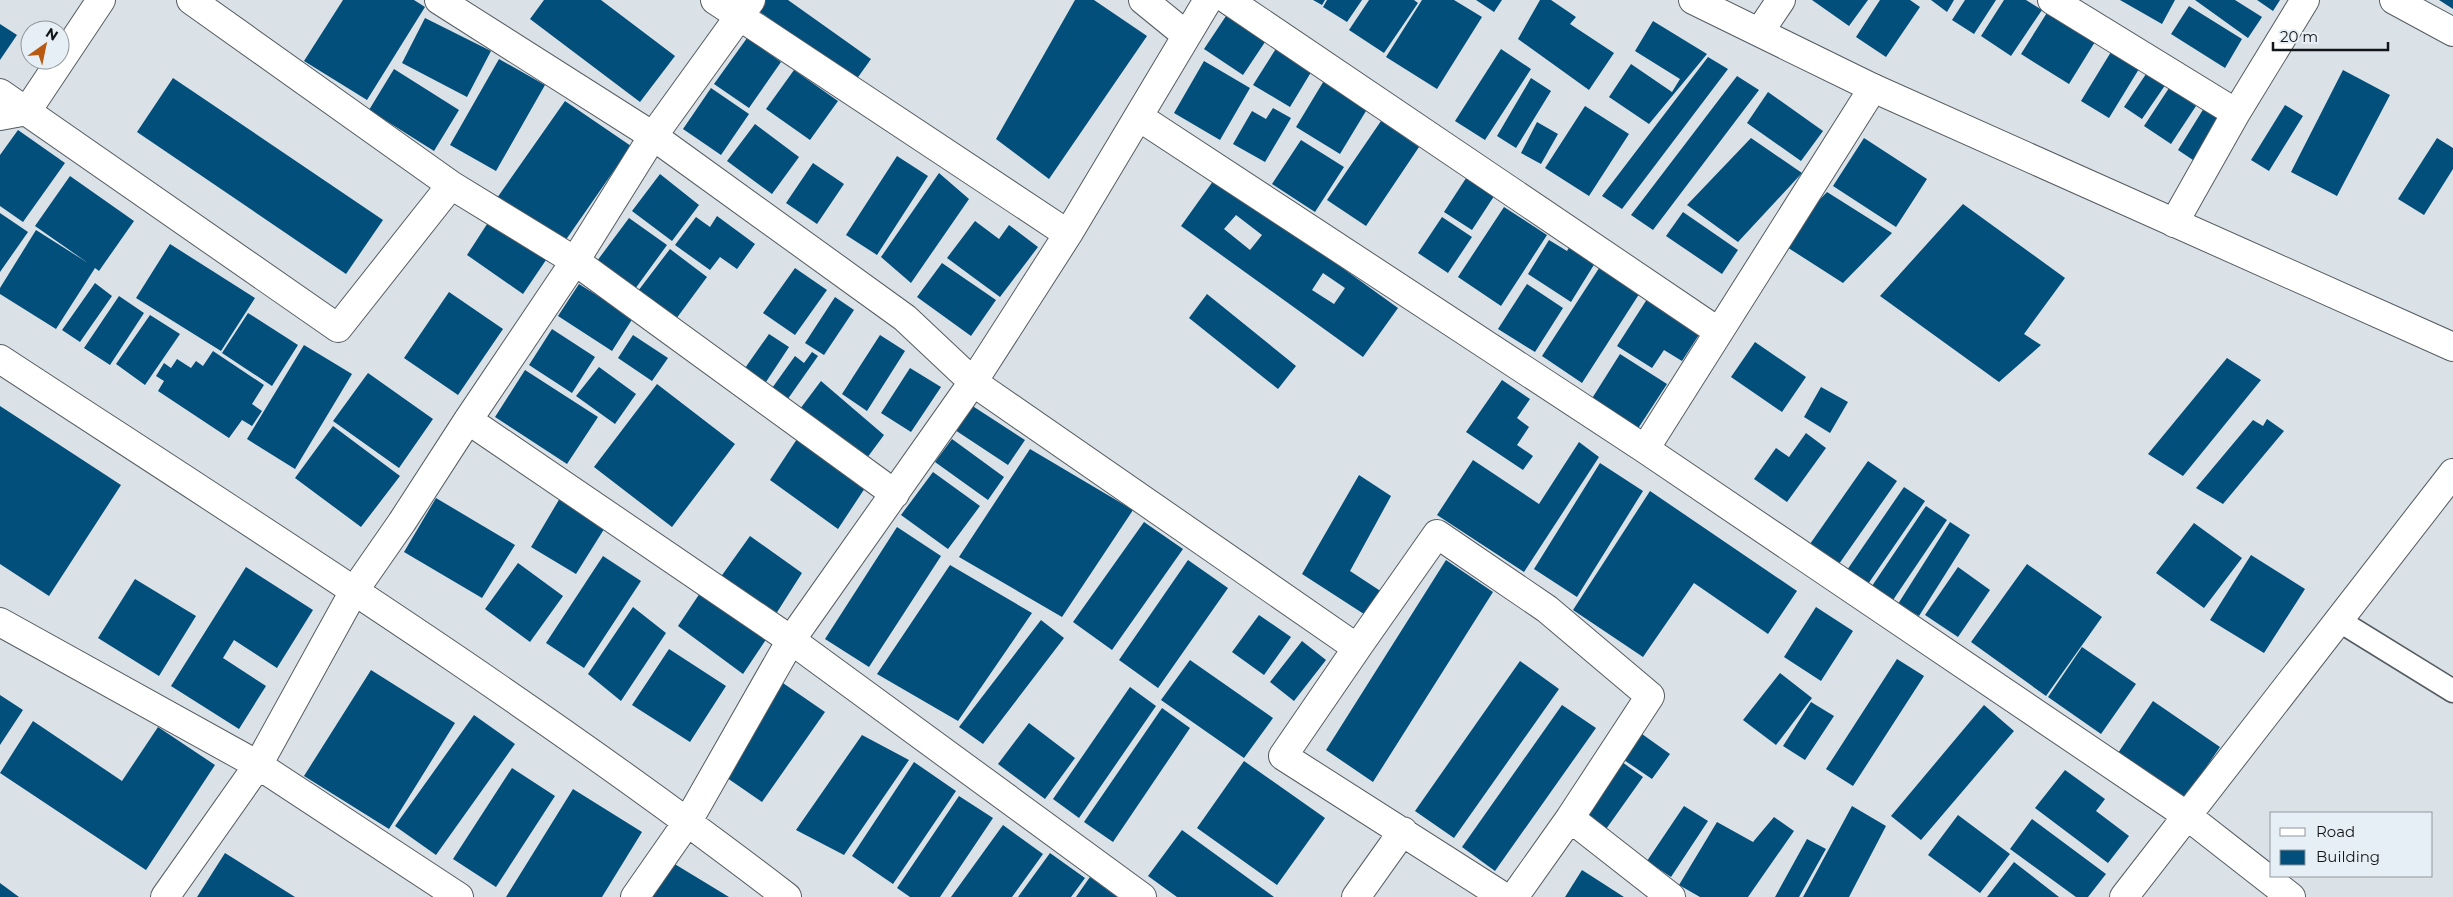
<svg xmlns="http://www.w3.org/2000/svg" width="2453" height="897" font-family="Montserrat,sans-serif">
  <style>
    .building { fill: #024f7b; fill-rule: evenodd }
    .lines { fill: none; stroke-linecap: round; stroke-linejoin: round }
    .service-casing { stroke: #555c61; stroke-width: 25 }
    .minor-casing { stroke: #555c61; stroke-width: 30 }
    .tertiary-casing { stroke: #555c61; stroke-width: 30 }
    .service { stroke: #fff; stroke-width: 22 }
    .minor { stroke: #fff; stroke-width: 28 }
    .tertiary { stroke: #fff; stroke-width: 28 }
  </style>
  <rect width="100%" height="100%" fill="#dae2e8"/>
  <path class="building" d="M343 0H414L425 7 367 100 304 61Z
    M544 0H601L675 56 640 102 530 19Z
    M762 0H788L871 59 856 80 756 9Z
    M1075 0H1094L1147 36 1049 179 996 139Z
    M1313 0H1325L1322 5Z
    M1327 0H1362L1347 22 1323 7Z
    M1369 0H1414L1418 3 1384 53 1349 30Z
    M1422 0H1454L1482 17 1437 89 1386 57Z
    M1476 0H1502L1494 12Z
    M1540 0H1551L1576 17 1570 24 1614 53 1589 90 1518 39Z
    M1812 0H1868L1849 26Z
    M1880 0H1910L1920 7 1886 57 1856 37Z
    M1931 0H1954L1947 12Z
    M1965 0H1996L1974 34 1952 20Z
    M2004 0H2026L2042 10 2011 56 1981 36Z
    M2120 0H2175L2162 24Z
    M2195 0H2235L2262 17 2248 38Z
    M2257 0H2280L2273 11Z
    M2439 0H2453V9Z
    M2189 6 2242 39 2225 68 2171 34Z
    M2050 8 2098 37 2069 84 2021 54Z
    M1228 13 1267 39 1243 75 1204 49Z
    M425 18 491 51 467 97 402 63Z
    M1653 21 1707 54 1649 124 1609 97 1631 64 1672 92 1680 79 1635 51Z
    M0 24 17 35 0 60Z
    M747 38 781 62 749 108 714 84Z
    M1277 47 1313 69 1290 107 1253 85Z
    M2114 47 2142 64 2109 118 2081 101Z
    M1501 49 1531 69 1485 140 1455 121Z
    M1708 57 1728 69 1622 209 1602 196Z
    M499 59 545 85 496 171 450 145Z
    M1204 61 1250 88 1220 140 1174 113Z
    M2150 68 2168 81 2142 119 2124 107Z
    M394 69 459 110 434 151 369 110Z
    M794 70 838 101 810 140 766 109Z
    M2343 70 2390 95 2337 196 2291 172Z
    M1737 76 1759 90 1653 230 1631 215Z
    M173 78 383 220 346 274 137 132Z
    M1531 78 1551 91 1516 148 1497 136Z
    M1325 79 1369 106 1340 154 1296 127Z
    M711 88 749 114 721 155 683 129Z
    M2169 88 2196 106 2171 144 2144 126Z
    M1768 92 1823 131 1801 161 1747 123Z
    M2209 100 2227 112 2196 162 2178 150Z
    M565 101 631 146 563 244 497 198Z
    M2285 105 2303 116 2269 171 2251 160Z
    M1585 106 1629 134 1589 196 1545 168Z
    M1273 108 1291 118 1265 162 1233 144 1252 111 1266 119Z
    M1381 121 1419 147 1366 226 1327 200Z
    M1537 122 1558 134 1541 164 1521 153Z
    M755 124 799 157 772 194 727 161Z
    M18 130 65 163 23 222 0 206V155Z
    M1751 138 1802 173 1738 242 1687 205Z
    M1864 138 1927 179 1896 227 1833 186Z
    M2437 138 2453 148V169L2424 215 2398 199Z
    M1301 140 1344 167 1315 212 1272 184Z
    M897 156 928 176 877 255 846 235Z
    M813 163 844 184 817 224 786 203Z
    M1472 169 1500 187 1472 230 1444 212Z
    M939 173 969 199 911 283 881 257Z
    M660 174 699 205 672 241 632 211Z
    M70 176 134 221 99 271 95 268 56 329 0 294V288L36 230 88 263 35 226Z
    M1216 177 1398 308 1363 357 1181 226ZM1236 215 1262 235 1250 250 1224 229ZM1323 273 1345 288 1334 304 1312 290Z
    M1827 192 1892 233 1843 283 1779 242Z
    M1963 204 2065 278 2024 334 2041 345 1999 382 1880 296Z
    M1504 207 1547 235 1501 306 1458 277Z
    M1683 212 1738 250 1722 274 1666 236Z
    M0 213 28 232 0 272Z
    M717 216 755 244 737 269 720 257 710 270 675 245 696 217 710 227Z
    M1442 217 1472 237 1448 273 1418 253Z
    M629 218 667 245 635 289 597 261Z
    M489 221 546 260 523 294 467 255Z
    M975 221 999 239 1009 225 1038 247 1000 297 947 258Z
    M1549 240 1567 251 1570 246 1600 255 1571 302 1528 274Z
    M170 244 255 298 221 351 136 298Z
    M670 249 707 277 676 319 638 291Z
    M1603 262 1643 288 1582 383 1542 356Z
    M942 263 996 300 971 336 917 297Z
    M795 268 827 290 795 335 763 313Z
    M95 283 112 296 80 342 62 330Z
    M579 284 633 318 612 351 558 316Z
    M1527 284 1563 308 1535 352 1498 329Z
    M449 292 503 329 458 395 404 358Z
    M1651 293 1704 327 1682 361 1664 350 1652 368 1617 346Z
    M1207 294 1296 366 1278 389 1189 318Z
    M119 296 144 313 110 365 84 348Z
    M835 297 854 310 824 355 805 343Z
    M248 313 298 345 272 386 222 353Z
    M150 315 180 334 145 385 116 364Z
    M552 329 595 357 572 393 529 365Z
    M769 334 789 347 764 385 743 371Z
    M633 335 668 358 652 381 618 358Z
    M880 335 905 351 867 411 842 394Z
    M1755 342 1806 377 1782 412 1731 377Z
    M304 345 352 374 295 469 247 439Z
    M213 351 264 385 252 404 262 411 252 426 242 420 229 438 158 391 164 381 156 376 164 363 171 368 177 359 191 368 196 361 203 366Z
    M812 352 818 356 785 403 770 391 795 356 804 363Z
    M1620 354 1667 384 1637 430 1591 400Z
    M2227 358 2261 380 2183 476 2148 454Z
    M599 367 636 394 615 424 576 396Z
    M910 368 941 387 911 432 881 413Z
    M525 370 598 417 567 464 495 417Z
    M368 373 433 419 399 468 333 421Z
    M1502 380 1530 399 1517 418 1529 427 1517 445 1533 456 1523 470 1466 432Z
    M821 381 884 435 864 462 800 409Z
    M657 384 735 444 672 527 594 467Z
    M1821 387 1848 402 1830 433 1804 417Z
    M971 405 1025 440 1008 465 955 430Z
    M0 406 121 485 49 596 0 564Z
    M2267 419 2284 431 2223 504 2196 488 2253 420 2263 426Z
    M333 426 400 476 361 527 295 478Z
    M1806 433 1826 448 1787 502 1754 479 1776 448 1789 457Z
    M797 439 865 488 838 529 770 480Z
    M952 439 1004 477 988 500 935 462Z
    M1579 442 1599 457 1524 572 1437 515 1473 460 1539 504Z
    M1030 449 1133 510 1062 617 959 557Z
    M1868 461 1897 481 1839 564 1810 544Z
    M1600 463 1643 491 1577 597 1534 569Z
    M933 472 980 506 948 549 901 515Z
    M1359 475 1391 496 1350 571 1382 592 1367 616 1302 574Z
    M1904 487 1925 501 1866 587 1845 573Z
    M1650 491 1797 591 1768 634 1694 583 1643 657 1573 610Z
    M436 498 515 545 482 598 404 552Z
    M560 498 606 526 576 574 531 547Z
    M1926 506 1947 520 1891 603 1870 589Z
    M1144 522 1183 549 1112 650 1073 622Z
    M1950 522 1970 535 1919 616 1898 604Z
    M2194 523 2242 558 2204 608 2156 573Z
    M897 527 941 556 869 667 825 639Z
    M750 536 802 573 774 617 720 578Z
    M2251 555 2305 589 2264 653 2210 620Z
    M603 556 641 581 584 668 546 643Z
    M1188 560 1228 588 1158 688 1119 660Z
    M1446 560 1493 592 1373 782 1326 750Z
    M518 563 563 596 530 642 485 609Z
    M2027 564 2102 617 2046 696 1971 642Z
    M950 565 1032 613 958 721 877 674Z
    M246 567 313 610 277 668 234 640 223 658 266 686 239 729 171 686Z
    M1958 567 1990 590 1958 637 1925 615Z
    M135 579 196 616 159 676 98 638Z
    M706 584 771 632 743 674 678 626Z
    M633 607 666 633 621 701 588 674Z
    M1816 607 1853 631 1821 681 1784 657Z
    M1259 615 1291 637 1264 675 1232 652Z
    M1041 620 1064 638 983 744 959 727Z
    M1302 641 1326 660 1294 701 1270 682Z
    M2082 647 2136 684 2101 734 2048 697Z
    M669 649 726 686 690 742 632 705Z
    M1897 659 1924 676 1853 786 1826 769Z
    M1190 660 1273 718 1244 758 1161 700Z
    M1520 661 1559 689 1454 838 1415 811Z
    M371 670 455 723 389 829 304 776Z
    M1780 673 1812 698 1776 745 1743 720Z
    M780 681 825 712 762 802 717 771Z
    M1130 687 1156 706 1079 818 1053 799Z
    M0 695 23 710 0 745Z
    M2153 701 2220 747 2183 801 2116 756Z
    M1811 702 1834 716 1805 760 1783 746Z
    M1562 705 1596 728 1495 871 1462 847Z
    M1984 705 2014 731 1921 840 1891 816Z
    M1162 708 1190 728 1113 842 1084 822Z
    M474 715 515 744 436 855 395 826Z
    M33 721 122 781 158 727 215 765 146 870 0 773Z
    M1029 723 1075 758 1045 799 998 764Z
    M1642 734 1670 754 1652 779 1624 760Z
    M862 735 909 760 844 855 796 830Z
    M1244 761 1325 818 1277 885 1197 828Z
    M914 762 956 791 893 884 852 856Z
    M1622 762 1643 777 1604 832 1584 818Z
    M512 768 555 796 496 887 453 859Z
    M2065 770 2105 799 2096 811 2129 836 2108 863 2035 808Z
    M573 789 642 832 602 897H506Z
    M959 796 993 818 940 897H910L897 888Z
    M1684 806 1708 821 1671 877 1647 861Z
    M1852 806 1886 826 1849 897H1803Z
    M1958 815 2010 854 1980 893 1928 855Z
    M1774 817 1794 831 1748 897H1700L1679 885 1717 822 1753 842Z
    M2032 819 2106 874 2088 897H2076L2010 849Z
    M1003 825 1043 854 1012 897H951Z
    M1182 830 1274 897H1177L1148 876Z
    M1807 839 1826 849 1799 897H1775Z
    M225 853 295 897H197Z
    M1050 853 1085 878 1071 897H1018Z
    M2014 862 2059 897H1987Z
    M673 863 729 897H652Z
    M1582 870 1624 897H1565Z
    M1090 877 1117 897H1076Z
    M0 883 19 897H0Z"/>
  <g class="lines">
    <defs>
      <path id="service" d="M2338 620 2453 691"/>
      <path id="minor" d="M191 0 451 185
        M439 0 653 136 905 318 973 382 1357 648 1283 756 1504 897
        M715 0 1068 234
        M1143 0 1186 35
        M1228 0 1719 332
        M2052 0 2236 113
        M2394 0 2453 32
        M1760 31 1781 0
        M0 93 338 328 451 185 575 261 895 494
        M0 116 27 111 101 0
        M1139 117 1645 449 2186 815 2291 897
        M2174 223 2236 113 2305 0
        M0 359C266 533 535 703 787 897
        M468 420 791 640 1142 897
        M1645 449 1873 88
        M0 622 258 765 459 897
        M1357 648 1437 534 1547 609 1650 696 1570 818
        M165 897 258 765 354 591 402 522 468 420 575 261 653 136 751 0
        M635 897 688 821 791 640 973 382 1068 234 1208 0
        M1356 897 1403 831
        M1514 897 1570 818 1671 897
        M2124 897 2453 473"/>
      <path id="tertiary" d="M1693 0 1873 88 2453 347"/>
    </defs>
    <use href="#service" class="service-casing"/>
    <use href="#minor" class="minor-casing"/>
    <use href="#tertiary" class="tertiary-casing"/>
    <use href="#service" class="service"/>
    <use href="#minor" class="minor"/>
    <use href="#tertiary" class="tertiary"/>
  </g>
  <rect x="2270" y="812" width="162" height="65" fill="#e7eff6" stroke="#92989d"/>
  <rect x="2280" y="828" width="25" height="8" fill="#ffffff" stroke="#92989d"/>
  <text x="2316" y="837" font-size="15" fill="#131618">Road</text>
  <rect x="2280" y="850" width="25" height="15" fill="#024f7b" stroke="#92989d"/>
  <text x="2316" y="862" font-size="15" fill="#131618">Building</text>
  <g transform="translate(45 45) rotate(33)"><circle r="24" fill="#e7eff6" stroke="#92989d"/>
  <path d="M0-4L9 19L0 12L-9 19Z" fill="#b95a12"/>
  <text y="-8" font-size="14" font-weight="bold" text-anchor="middle" fill="#131618">N</text>
  </g>
  <path d="M2273 42v8h115v-8" fill="none" stroke="#131618" stroke-width="2.5"/>
  <text x="2280" y="42" font-size="15" fill="#131618" stroke="#e7eff6" stroke-width="4" paint-order="stroke">20 m</text>
</svg>
